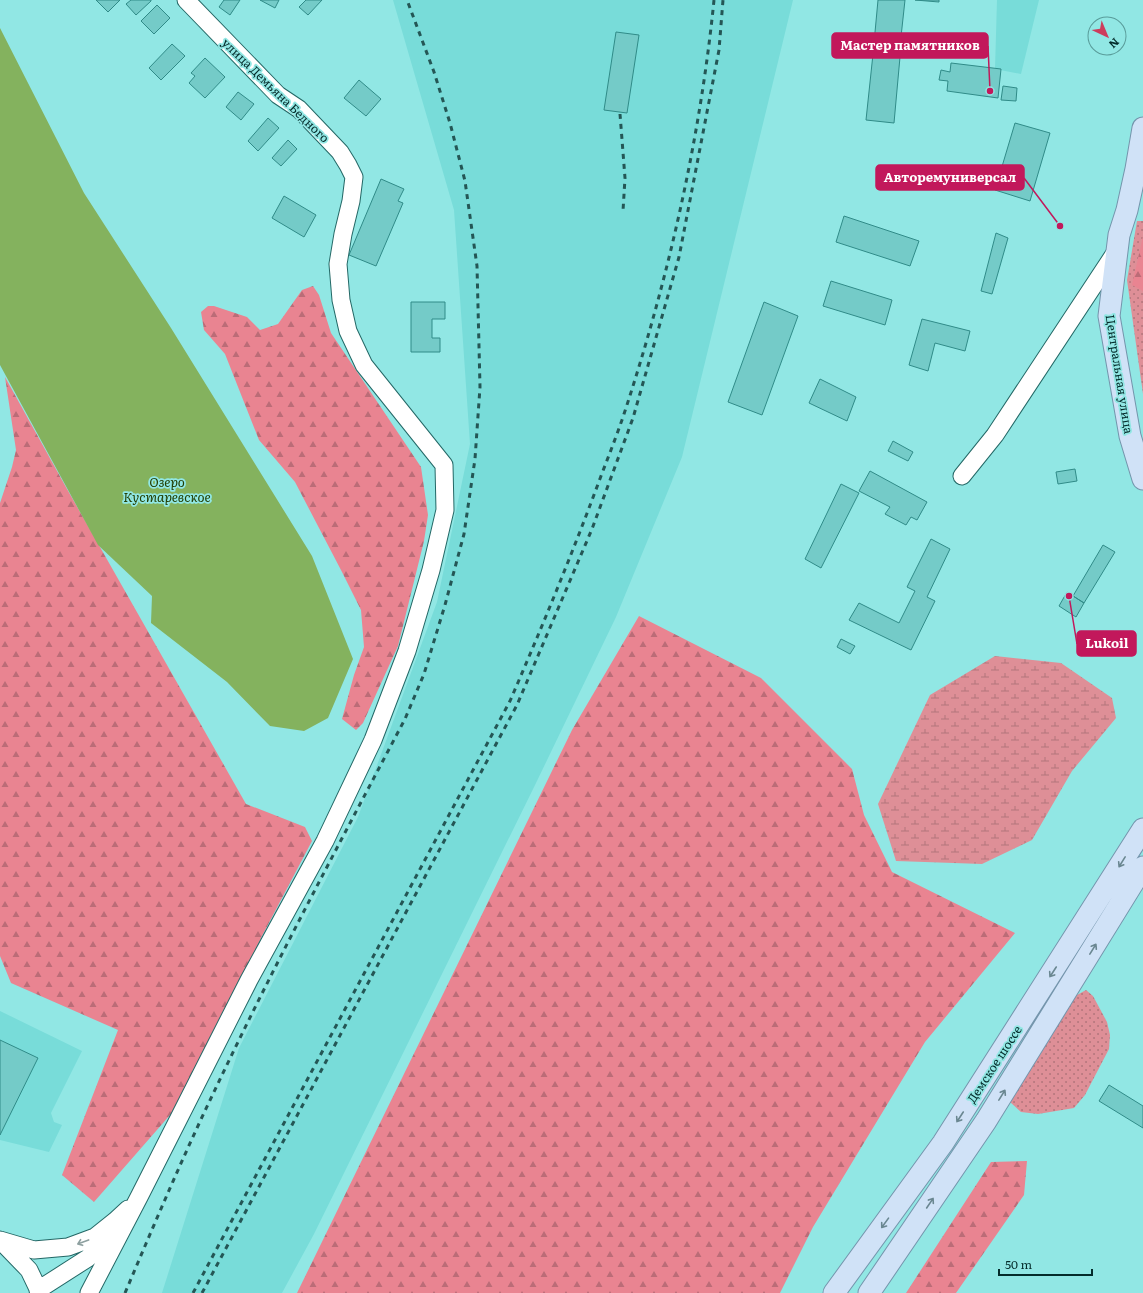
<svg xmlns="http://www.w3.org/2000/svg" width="1143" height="1293" font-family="Literata,serif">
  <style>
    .built { fill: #78dcd9 }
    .grass { fill: url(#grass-dots) }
    .forest { fill: url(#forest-firs) }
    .wetland { fill: url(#wetland-marsh) }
    .water { fill: #84b25e }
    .building { fill: #74cbc8; stroke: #308b88 }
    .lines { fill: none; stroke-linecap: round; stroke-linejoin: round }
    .minor-casing { stroke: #246866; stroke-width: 19 }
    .major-casing { stroke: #7495ac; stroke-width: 23 }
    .minor { stroke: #fff; stroke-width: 17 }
    .major { stroke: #d0e2f7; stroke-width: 21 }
    .rail { stroke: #245655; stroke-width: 3; stroke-dasharray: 5 5; stroke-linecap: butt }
    .oneway { stroke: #6a8791 }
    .oneway2 { stroke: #8ea0a0 }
    .labels { text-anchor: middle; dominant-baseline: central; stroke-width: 3.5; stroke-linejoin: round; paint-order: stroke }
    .street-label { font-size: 12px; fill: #042c2b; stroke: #91e7e4 }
    .water-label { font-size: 13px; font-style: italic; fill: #213d00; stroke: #91e7e4 }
    .leader { fill: none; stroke: #c2185b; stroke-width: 1.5 }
    .callout-dot { fill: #c2185b; stroke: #91e7e4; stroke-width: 1.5 }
    .callout { fill: #c2185b; stroke: #c2185b; stroke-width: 1.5 }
    .callout-label { font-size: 13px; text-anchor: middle; font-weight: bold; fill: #fff }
  </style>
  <defs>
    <pattern id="grass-dots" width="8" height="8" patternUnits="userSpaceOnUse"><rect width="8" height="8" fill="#de8f97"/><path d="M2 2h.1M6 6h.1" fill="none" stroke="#b2757b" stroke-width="1.8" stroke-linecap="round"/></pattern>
    <pattern id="forest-firs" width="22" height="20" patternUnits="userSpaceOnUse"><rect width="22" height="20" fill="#e98491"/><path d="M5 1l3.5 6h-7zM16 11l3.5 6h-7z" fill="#bb6c77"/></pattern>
    <pattern id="wetland-marsh" width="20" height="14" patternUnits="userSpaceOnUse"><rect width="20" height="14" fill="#de8f97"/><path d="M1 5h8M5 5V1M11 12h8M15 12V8" fill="none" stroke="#b2757b"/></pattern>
  </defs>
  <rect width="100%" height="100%" fill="#91e7e4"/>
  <path class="built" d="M393 0H793L682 457 616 617 536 783 314 1234 282 1293H162L239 1048 358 817 437 602 470 444 454 210Z
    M997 0H1039L1021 74 995 69Z
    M0 1011 82 1051 51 1113 54 1122 62 1125 49 1152 0 1140Z"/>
  <path class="grass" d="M1137 221H1143V394L1127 280Z
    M1086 990 1093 996 1107 1022 1110 1035 1109 1049 1085 1095 1074 1108 1038 1114 1021 1112 1010 1102 1059 1016 1077 995Z"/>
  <path class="forest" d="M1143 236V291L1132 285Z
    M313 286 319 295 331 333 421 467 428 515 424 541 398 646 363 723 356 730 342 719 354 675 364 647 361 610 342 572 295 482 259 440 225 354 204 330 201 312 208 306H214L247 317 260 330 278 324 302 290Z
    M5 377 67 489 246 804 305 827 312 841 262 936 184 1099 94 1202 62 1175 118 1030 11 983 0 956V503L12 467 16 450Z
    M639 616 761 678 852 769 864 815 892 872 1015 933 925 1042 813 1227 780 1293H297L572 730Z
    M1027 1161 1024 1195 956 1293H906L991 1162Z"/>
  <path class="wetland" d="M995 656 1061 663 1112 698 1116 718 1072 771 1032 840 982 864 896 861 878 804 930 695Z"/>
  <path class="water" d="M0 28 84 193 171 328 312 556 353 659 328 718 304 731 270 726 227 682 151 623 152 596 98 545 0 365Z"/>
  <path class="building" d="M96 0H120L108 12Z
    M131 0H151V1L136 15 126 4Z
    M224 0H240L230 15 219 7Z
    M260 0H279L275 8Z
    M306 0H322L308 15 299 7Z
    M878 0H905L900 46 874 43Z
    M915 0H939V2Z
    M157 5 170 18 154 34 141 21Z
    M616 32 639 35 627 113 604 110Z
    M172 44 185 56 161 80 149 68Z
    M873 54 900 57 894 123 866 120Z
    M205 58 225 77 205 98 189 83 195 76 191 73Z
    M951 63 1001 69 998 98 947 91 948 81 939 80 941 70 950 72Z
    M359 80 381 99 366 116 344 98Z
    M1003 86 1017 88 1016 101 1001 100Z
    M238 92 254 104 241 120 226 107Z
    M268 118 279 128 258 151 248 141Z
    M1015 123 1050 133 1030 201 995 190Z
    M288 140 297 149 281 166 272 158Z
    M381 179 404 189 398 201 403 203 376 266 349 255Z
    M284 196 316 215 304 237 272 218Z
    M844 216 919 241 910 266 836 242Z
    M996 233 1008 238 992 294 981 291Z
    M831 281 892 300 885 325 823 306Z
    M411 302H445V319H432V338H440V352H411Z
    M764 302 798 316 762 415 728 402Z
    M922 319 970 331 965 351 935 343 928 371 909 365Z
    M820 379 856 397 847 421 809 403Z
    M893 441 913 452 908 461 888 451Z
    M1075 469 1077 481 1058 484 1056 472Z
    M870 471 927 502 917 520 911 517 906 525 885 514 890 507 859 491Z
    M841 484 859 493 821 568 805 559Z
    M931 539 950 549 927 597 935 601 911 650 849 620 859 603 899 623 915 591 907 587Z
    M1103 545 1115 552 1084 603 1073 596Z
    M1067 592 1084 603 1076 617 1059 606Z
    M841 639 855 646 850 654 837 647Z
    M0 1040 38 1058 0 1135Z
    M1109 1085 1143 1106V1128L1099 1101Z"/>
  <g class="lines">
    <defs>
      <path id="minor" d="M962 476 995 435 1117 250
        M0 1240 34 1250 68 1247 95 1237 115 1221 128 1209
        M0 1240 29 1270 40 1293
        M38 1290 88 1258 113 1233
        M89 1293 139 1197 249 980 325 841 373 740 407 651 431 570 445 510 444 465 364 365 348 331 341 300 338 264 343 234 351 201 354 177 348 165 340 152 299 109 278 95 186 0"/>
      <path id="major" d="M1143 128 1136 169 1127 210 1119 235 1109 316 1130 436 1143 479
        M834 1293 943 1143 1143 829
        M869 1293 986 1121 1143 867"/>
    </defs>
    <use href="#minor" class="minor-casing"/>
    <use href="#major" class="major-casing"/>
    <use href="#minor" class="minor"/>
    <use href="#major" class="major"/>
    <path class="rail" d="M620 114 625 178 623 211
      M125 1293C153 1227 181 1161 212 1096 272 969 339 844 405 719L424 674 445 605 464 534 475 459 480 387 477 266 465 181 450 123 434 72 407 0
      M193 1293 510 701C542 627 573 552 601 476 609 455 617 435 624 414 668 280 700 140 714 0
      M202 1293 517 705 592 529 633 418 679 257 719 50 723 0"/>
  </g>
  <defs><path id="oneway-shaft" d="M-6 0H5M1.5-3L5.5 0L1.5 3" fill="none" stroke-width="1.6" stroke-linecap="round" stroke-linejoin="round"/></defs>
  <g class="oneway">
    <use href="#oneway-shaft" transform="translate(1122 862) rotate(122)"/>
    <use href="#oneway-shaft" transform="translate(1093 949) rotate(-58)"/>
    <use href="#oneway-shaft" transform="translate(1053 972) rotate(123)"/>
    <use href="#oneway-shaft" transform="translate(1002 1095) rotate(-58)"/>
    <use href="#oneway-shaft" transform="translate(960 1117) rotate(123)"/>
    <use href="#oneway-shaft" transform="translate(930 1203) rotate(-56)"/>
    <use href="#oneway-shaft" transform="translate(885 1223) rotate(126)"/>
  </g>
  <use class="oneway2" href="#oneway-shaft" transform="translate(83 1242) rotate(160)"/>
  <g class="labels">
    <g class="street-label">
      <text transform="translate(276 90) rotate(44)">улица Демьяна Бедного</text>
      <text transform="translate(1120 374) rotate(81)">Центральная улица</text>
      <text transform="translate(994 1064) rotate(-57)">Демское шоссе</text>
    </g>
    <g class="water-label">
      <text x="167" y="481">Озеро<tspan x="167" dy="15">Кустаревское</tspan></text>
    </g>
  </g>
  <path class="leader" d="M990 91L988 46M1060 226L1024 178M1069 596L1077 644"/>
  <g class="callout-dot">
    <circle cx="990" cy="91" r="4"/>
    <circle cx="1060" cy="226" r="4"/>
    <circle cx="1069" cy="596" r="4"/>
  </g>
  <g class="callout">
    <rect x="832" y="33" width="156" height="25" rx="4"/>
    <rect x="876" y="165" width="148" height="25" rx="4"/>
    <rect x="1077" y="631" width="59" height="25" rx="4"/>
  </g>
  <g class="callout-label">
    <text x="910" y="50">Мастер памятников</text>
    <text x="950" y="182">Авторемуниверсал</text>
    <text x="1107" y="648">Lukoil</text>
  </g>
  <g transform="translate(1107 36) rotate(136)"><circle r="19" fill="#91e7e4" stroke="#599c9a"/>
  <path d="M0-3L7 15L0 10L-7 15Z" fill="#cd3d5c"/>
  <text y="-6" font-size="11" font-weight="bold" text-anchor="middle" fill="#042c2b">N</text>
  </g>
  <path d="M999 1269v6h93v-6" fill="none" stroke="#042c2b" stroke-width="2"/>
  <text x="1005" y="1269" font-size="12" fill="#042c2b" stroke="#91e7e4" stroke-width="3" paint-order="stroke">50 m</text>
</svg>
